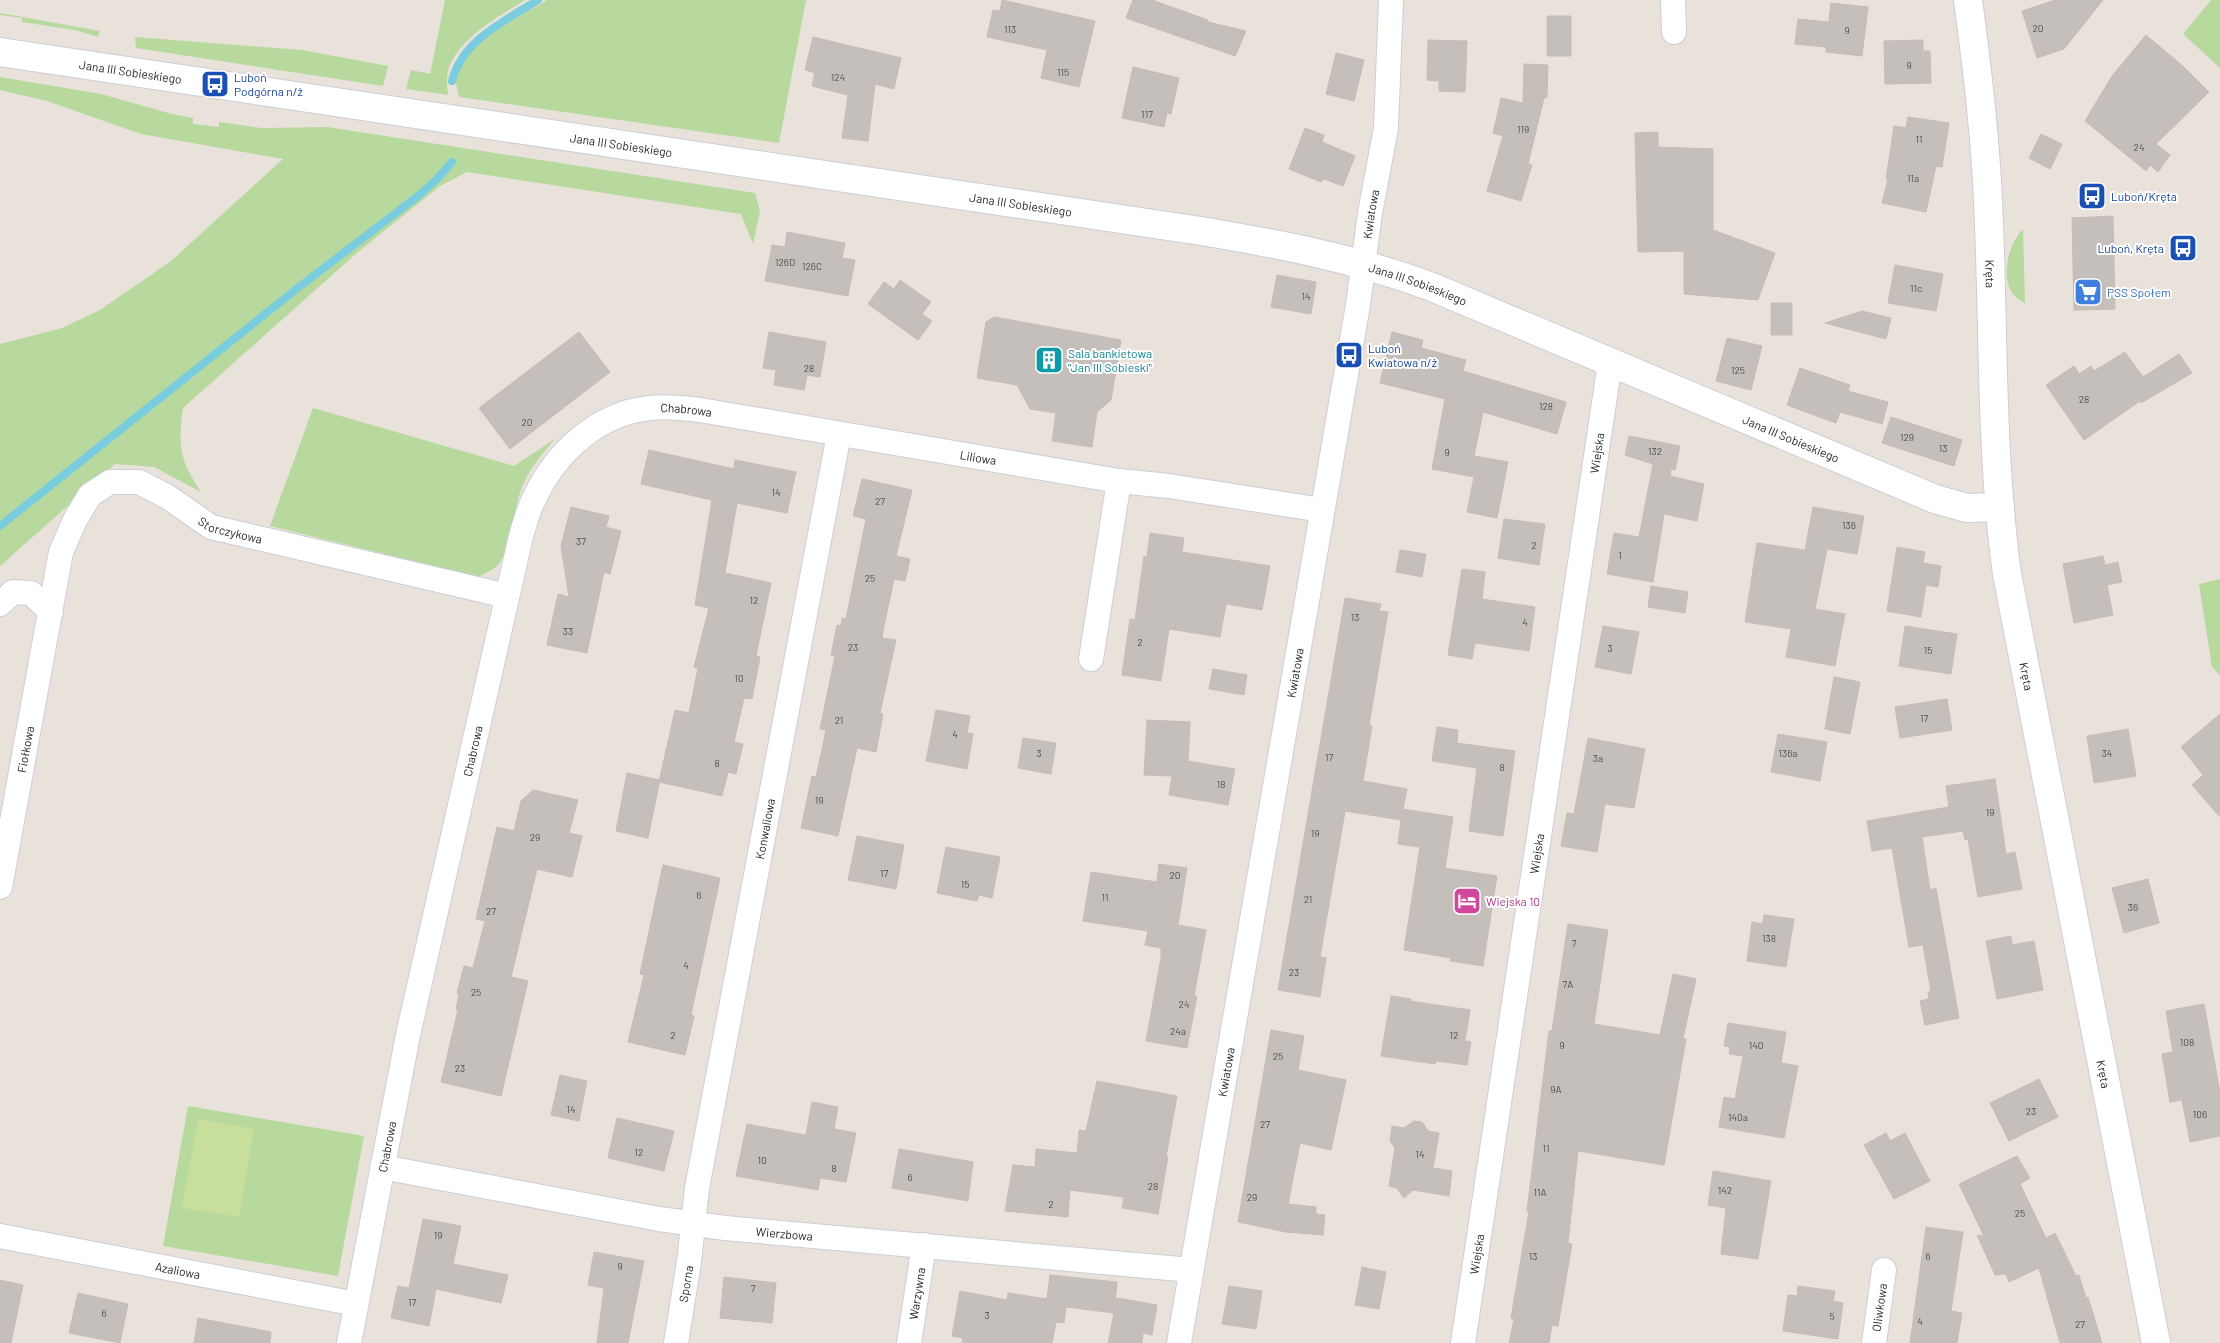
<svg xmlns="http://www.w3.org/2000/svg" width="2220" height="1343" font-family="Barlow,sans-serif">
  <style>
    .green { fill: #b7d99e }
    .pitch { fill: #c8df9b }
    .lines { fill: none; stroke-linecap: round; stroke-linejoin: round }
    .stream { stroke: #7accdf; stroke-width: 8 }
    .building { fill: #c4bfbb; stroke: #c4bdb5 }
    .street-casing { stroke: #caced8; stroke-width: 26 }
    .secondary-casing { stroke: #caced8; stroke-width: 30 }
    .street { stroke: #fff; stroke-width: 24 }
    .secondary { stroke: #fff; stroke-width: 28 }
    .labels { text-anchor: middle; dominant-baseline: central; stroke-width: 4; stroke-linejoin: round; paint-order: stroke }
    .number-label { font-size: 10px; fill: #4f4e4d }
    .street-label { font-size: 12px; fill: #282828; stroke: #fff }
    .transit-label { font-size: 12px; fill: #164399; stroke: #fff; text-anchor: start }
    .shop-label { font-size: 12px; fill: #366cbe; stroke: #fff; text-anchor: start }
    .culture-label { font-size: 12px; fill: #0d838f; stroke: #fff; text-anchor: start }
    .hotel-label { font-size: 12px; fill: #b23c85; stroke: #fff; text-anchor: start }
  </style>
  <rect width="100%" height="100%" fill="#e9e2db"/>
  <path class="green" d="M445 0H525C500 16 463 35 450 65 446 74 447 85 448 95L406 89 411 70 430 74Z
    M547 0H806L779 143 459 97C458 92 456 86 456 81 458 45 519 17 547 0Z
    M2211 0H2220V68L2183 34Z
    M0 13 100 31 98 37 75 30 22 22V18L0 15Z
    M135 37 302 50 388 66 383 86 136 48Z
    M0 77 101 94 172 114 193 118V124L219 127V122L262 128 327 127 755 193 760 211 753 244 741 214 467 172 440 186 358 252 183 408C178 446 179 459 201 492L154 467 115 464 0 566V344L62 328 100 310 171 261 283 159 141 134 47 101 0 90Z
    M2023 229 2025 303C1996 292 2006 246 2023 229Z
    M313 408 514 466 556 438C541 455 527 471 520 493 513 513 511 547 499 564 495 569 485 573 479 577L270 526Z
    M2220 579V675L2212 667 2199 584Z
    M188 1106 364 1136 338 1276 163 1246Z"/>
  <path class="pitch" d="M198 1119 254 1129 239 1217 182 1208Z"/>
  <g class="lines">
    <path class="stream" d="M452 81C462 40 505 21 538 0
      M0 526 299 287 418 196 436 180 452 162"/>
  </g>
  <path class="building" d="M1002 0 1095 21 1079 87 1041 78 1047 50 987 37 993 10 1000 11Z
    M1133 0H1152L1208 20V22L1246 31 1235 56 1126 18Z
    M2055 0H2103L2064 49 2037 58 2022 11Z
    M1831 3 1868 7 1862 56 1826 52V47L1795 44 1798 19 1829 22Z
    M1547 16H1571V56H1547Z
    M2146 35 2185 68 2209 92 2156 144 2170 155 2158 172 2150 165 2146 171 2085 121 2112 76Z
    M813 37 901 58 894 89 875 84 868 141 842 138 848 95 812 86 815 73 805 70Z
    M1428 40 1467 41 1465 92 1439 91V81L1427 80Z
    M1923 40V51H1930L1931 83 1885 84 1884 41Z
    M1336 53 1364 60 1354 101 1326 94Z
    M1524 64 1548 65 1547 98H1544L1528 164 1532 165 1521 201 1487 191 1503 136 1493 133 1501 98 1523 103Z
    M1133 67 1179 78 1171 114 1167 113 1164 127 1122 118Z
    M1908 117 1949 123 1942 167 1936 166 1926 212 1882 203 1888 179H1886L1894 126 1906 128Z
    M1305 128 1324 135 1322 142 1355 156 1343 186 1324 179 1321 182 1289 169Z
    M1658 132V147L1713 149V230L1775 253 1758 300 1684 294V251L1638 252 1635 133Z
    M2041 134 2062 144 2050 169 2029 158Z
    M2113 216 2115 309 2074 310 2072 218Z
    M787 232 845 243 842 258 855 260 848 296 765 281 772 245 785 247Z
    M1895 265 1943 274 1936 311 1888 303Z
    M1277 275 1316 282 1311 314 1271 307Z
    M900 280 931 302 922 314 932 321 918 340 868 304 884 282 894 289Z
    M1771 303H1792V335H1771Z
    M1862 311 1891 318 1886 339 1825 323Z
    M994 317 1121 340 1111 400 1097 412 1092 447 1052 441 1056 413 1030 409 1017 385 977 378 986 322Z
    M579 332 610 372 510 449 479 408Z
    M769 332 826 342 820 377 807 375 804 390 774 385 776 370 763 368Z
    M1392 332 1423 340 1421 348 1466 360 1463 371 1566 402 1557 434 1483 412 1474 456 1508 462 1497 518 1467 512 1474 477 1432 469 1445 399 1380 383Z
    M1727 338 1762 346 1751 390 1716 381Z
    M2125 352 2143 377 2179 354 2192 373 2141 403 2140 401 2084 440 2046 385 2074 366 2079 374 2091 366 2094 371Z
    M1800 368 1850 385 1848 391 1888 402 1882 424 1840 412 1836 423 1787 405Z
    M1891 417 1962 440 1954 466 1882 443Z
    M1629 436 1680 446 1675 470 1671 469 1670 476 1704 484 1697 521 1664 514 1653 582 1607 574 1614 533 1639 537 1653 464 1625 455Z
    M649 450 734 469 735 460 796 472 787 513 737 503 725 573 771 583 756 656 760 657 752 699 744 698 734 742 743 744 736 774 728 772 722 796 659 782 675 710 689 713 698 668 694 667 709 608 695 605 712 500 641 484Z
    M862 479 912 490 896 556 910 559 905 581 894 579 884 626 882 638 896 640 880 713 883 714 876 752 857 748 838 836 801 828 812 776 816 777 826 730 820 729 835 656 831 655 837 625 841 626 842 618 846 619 866 519 853 516Z
    M571 507 609 516 606 527 621 531 610 574 604 572 587 653 547 645 558 594 569 597 561 546Z
    M1813 507 1864 516 1857 554 1827 549 1815 609 1845 614 1835 666 1786 657 1791 629 1745 622 1757 543 1805 550Z
    M1504 519 1545 524 1539 565 1498 558Z
    M1150 533 1184 538 1182 552 1270 566 1262 610 1226 604 1220 637 1169 629 1161 681 1122 675 1130 619 1135 620 1144 556 1147 557Z
    M1897 547 1925 552 1923 563 1941 566 1938 587 1926 585 1921 617 1887 611Z
    M1400 550 1426 554 1422 577 1396 572Z
    M2103 556 2105 565 2118 562 2122 582 2107 585 2113 615 2074 623 2063 564Z
    M1462 569 1485 572 1482 599 1535 607 1529 651 1475 643 1472 659 1448 655Z
    M1651 586 1688 592 1685 613 1648 607Z
    M1345 598 1381 604 1379 611 1388 612 1369 725 1372 726 1363 781 1407 789 1403 809 1453 817 1445 868 1497 876 1483 966 1450 961 1451 958 1404 950 1420 847 1398 844 1401 820 1345 811 1320 957 1326 958 1320 997 1278 990Z
    M1603 626 1639 632 1631 674 1595 667Z
    M1905 626 1957 634 1951 674 1899 666Z
    M1213 669 1247 675 1244 695 1209 689Z
    M1834 677 1860 682 1850 734 1825 729Z
    M1947 699 1952 730 1900 738 1895 707Z
    M936 710 970 716 967 733 973 734 967 769 926 761Z
    M2220 714V817L2192 785 2203 775 2181 747Z
    M1147 720 1190 722 1188 761 1235 769 1228 805 1169 795 1172 776 1144 775Z
    M1437 727 1458 730 1457 743 1515 751 1503 836 1469 831 1477 768 1432 761Z
    M2128 729 2136 776 2094 783 2087 736Z
    M1778 734 1827 742 1820 781 1771 772Z
    M1023 738 1056 743 1051 774 1018 768Z
    M1588 738 1645 749 1634 808 1605 804 1597 852 1561 846 1567 813 1574 814Z
    M627 773 660 780 648 838 616 831Z
    M1995 779 2006 854 2015 852 2022 889 1978 897 1968 839 1965 840 1963 831 1922 837 1930 890 1936 888 1959 1018 1925 1025 1920 1001 1929 999 1928 992H1931L1923 945 1909 947 1892 848 1872 851 1867 821 1949 807 1946 786Z
    M533 790 578 800 569 833 582 836 572 877 537 869 511 977 528 981 501 1096 441 1082 458 1010H456L459 994 457 993 464 966 473 968 485 921 476 919 497 827 514 831 521 801Z
    M857 836 904 845 896 889 848 880Z
    M946 847 1000 857 992 898 979 895 977 901 937 893Z
    M1159 864 1187 868 1178 925 1206 930 1194 996H1197L1187 1048 1146 1041 1161 958V948L1145 945 1148 931 1083 921 1091 872 1157 882Z
    M663 865 720 878 691 1015 694 1016 685 1055 628 1042 644 975 640 974Z
    M2148 879 2159 923 2124 933 2112 888Z
    M1764 915 1794 919 1786 967 1747 961 1752 922 1763 924Z
    M1568 924 1608 930 1594 1024 1660 1035 1673 974 1696 979 1683 1039H1686L1664 1165 1578 1151 1568 1243 1572 1244 1558 1326 1552 1325 1549 1343H1509L1514 1319 1511 1318 1529 1211H1527L1549 1031H1552Z
    M2011 936 2012 945 2034 941 2043 990 1997 999 1986 941Z
    M1391 996 1411 999 1410 1001 1470 1010 1465 1041 1471 1042 1467 1065 1437 1061 1435 1064 1381 1056Z
    M2204 1004 2220 1092V1136L2190 1142 2182 1100 2170 1102 2162 1054 2173 1052 2166 1011Z
    M1728 1023 1786 1032 1781 1063 1798 1066 1784 1138 1719 1127 1724 1097 1735 1099 1743 1056 1729 1054 1730 1047 1724 1046Z
    M1271 1030 1304 1036 1298 1070 1346 1080 1331 1150 1300 1143 1288 1204 1316 1207V1214L1325 1215 1323 1235 1286 1232 1238 1222Z
    M560 1075 587 1081 579 1121 551 1115Z
    M2039 1079 2058 1117 2009 1141 1990 1103Z
    M1097 1081 1177 1096 1166 1157H1168L1158 1214 1122 1208 1124 1197 1070 1190 1068 1217 1005 1211 1013 1165 1035 1167 1036 1149 1077 1153 1079 1130 1086 1131Z
    M812 1102 838 1107 834 1129 856 1133 846 1182 820 1178 818 1190 736 1176 747 1124 806 1135Z
    M617 1118 674 1131 664 1171 608 1158Z
    M1414 1121 1422 1122 1428 1131 1439 1133 1433 1168 1452 1171 1449 1196 1413 1190 1404 1198 1397 1188 1389 1186 1395 1148 1390 1141 1392 1126 1404 1128Z
    M1886 1133 1890 1141 1905 1133 1930 1181 1894 1199 1864 1145Z
    M899 1149 973 1162 968 1201 892 1188Z
    M2017 1156 2030 1178 2020 1184 2046 1238 2055 1233 2076 1276 2079 1275 2086 1298 2088 1297 2102 1343H2060L2039 1268 2009 1282 2006 1274 1995 1275 1977 1235 1984 1236 1959 1184Z
    M1713 1171 1771 1181 1758 1259 1721 1254 1726 1208 1708 1205Z
    M423 1219 461 1226 453 1264 508 1275 501 1303 436 1289 429 1326 391 1318 398 1286 409 1288Z
    M1926 1227 1963 1232 1951 1311 1962 1313 1957 1343H1910Z
    M594 1252 644 1261 628 1343H597L604 1288 588 1285Z
    M1362 1267 1386 1272 1379 1309 1355 1305Z
    M1050 1275 1117 1282 1114 1313 1066 1307 1064 1323 1056 1322 1052 1343H962L963 1338 952 1336 960 1291 1007 1300 1008 1293 1047 1299Z
    M724 1277 776 1283 772 1323 720 1318Z
    M0 1280 23 1285 11 1343H0Z
    M1229 1286 1262 1291 1256 1329 1222 1324Z
    M1798 1286 1835 1291 1833 1301 1843 1303 1838 1339 1783 1331 1788 1295 1797 1296Z
    M78 1293 128 1304 120 1343 69 1333Z
    M1117 1298 1157 1305 1152 1335 1143 1333 1142 1343H1108Z
    M198 1318 271 1332 270 1343H194Z"/>
  <g class="lines">
    <defs>
      <g id="street">
        <path d="M1673 0 1674 32"/>
        <path d="M0 604 13 592 31 593 51 612"/>
        <path d="M1091 659 1119 481 1169 486 1322 510"/>
        <path id="s1" d="M0 887 61 552 75 520 90 495 110 482H139L168 497 211 527 507 596"/>
        <path id="s2" d="M382 1167 659 1219 725 1228 1191 1270"/>
        <path id="s3" d="M0 1236 356 1304"/>
        <path id="s4" d="M349 1343 408 1035 521 536C525 524 528 510 534 499 555 453 598 413 650 408 667 406 684 408 700 410L1119 481"/>
        <path id="s5" d="M676 1343 689 1262 697 1188 839 434"/>
        <path id="s6" d="M909 1343 924 1245"/>
        <path id="s7" d="M1179 1343 1358 305 1370 213 1386 128 1391 0"/>
        <path id="s8" d="M1463 1343 1610 363"/>
        <path id="s9" d="M1874 1343 1884 1270"/>
      </g>
      <g id="secondary">
        <path id="s10" d="M1968 0C1977 66 1985 133 1988 200 1994 325 1990 450 2007 574L2156 1343"/>
        <path id="s11" d="M0 52 1201 231C1279 244 1357 259 1432 287L1935 499 1967 508 2000 507"/>
      </g>
    </defs>
    <use href="#street" class="street-casing"/>
    <use href="#secondary" class="secondary-casing"/>
    <use href="#street" class="street"/>
    <use href="#secondary" class="secondary"/>
  </g>
  <defs>
    <symbol id="bus-square" viewBox="-11 -11 22 22"><rect x="-9" y="-9" width="18" height="18" rx="4" fill="#1a4fb4" stroke="#fff"/><path d="M-5-6H5V4H4V6H2V4H-2V6H-4V4H-5ZM-3.5-4V0h7V-4ZM-3.5 1.2v1.5H-2V1.2ZM2 1.2v1.5H3.5V1.2Z" fill="#fff"/></symbol>
    <symbol id="supermarket-square" viewBox="-11 -11 22 22"><rect x="-9" y="-9" width="18" height="18" rx="4" fill="#3f7fe0" stroke="#fff"/><path d="M-6-5.5h2.5l.6 2H6L4.5 2H-2.5L-4.4-4H-6ZM-1.5 3.2a1.3 1.3 0 1 0 .1 0ZM3 3.2a1.3 1.3 0 1 0 .1 0Z" fill="#fff"/></symbol>
    <symbol id="building-square" viewBox="-11 -11 22 22"><rect x="-9" y="-9" width="18" height="18" rx="4" fill="#0f9aa8" stroke="#fff"/><path d="M-4-6H4V6H1V3H-1V6H-4ZM-2.5-4.3h1.7v1.8h-1.7ZM.8-4.3h1.7v1.8H.8ZM-2.5-1h1.7V.8h-1.7ZM.8-1h1.7V.8H.8Z" fill="#fff"/></symbol>
    <symbol id="hotel-square" viewBox="-11 -11 22 22"><rect x="-9" y="-9" width="18" height="18" rx="4" fill="#d1479c" stroke="#fff"/><path d="M-6-4.5h1.5V1H6V5H4.5V3h-9V5H-6ZM-4 0a1.8 1.8 0 1 1 3.6 0ZM.5 0V-2.5h3Q6-2.5 6 0Z" fill="#fff"/></symbol>
  </defs>
  <g fill-rule="evenodd">
    <use href="#bus-square" x="199" y="68" width="32" height="32"/>
    <use href="#bus-square" x="2076" y="180" width="32" height="32"/>
    <use href="#bus-square" x="2167" y="232" width="32" height="32"/>
    <use href="#supermarket-square" x="2072" y="276" width="32" height="32"/>
    <use href="#bus-square" x="1333" y="339" width="32" height="32"/>
    <use href="#building-square" x="1033" y="344" width="32" height="32"/>
    <use href="#hotel-square" x="1451" y="885" width="32" height="32"/>
  </g>
  <g class="labels">
    <g class="number-label">
      <text x="2038" y="28">20</text>
      <text x="1010" y="29">113</text>
      <text x="1847" y="30">9</text>
      <text x="1909" y="65">9</text>
      <text x="1063" y="72">115</text>
      <text x="838" y="77">124</text>
      <text x="1147" y="114">117</text>
      <text x="1523" y="129">119</text>
      <text x="1919" y="139">11</text>
      <text x="2139" y="147">24</text>
      <text x="1913" y="178">11a</text>
      <text x="785" y="262">126D</text>
      <text x="812" y="266">126C</text>
      <text x="1916" y="288">11c</text>
      <text x="1306" y="296">14</text>
      <text x="809" y="368">28</text>
      <text x="1738" y="370">125</text>
      <text x="2084" y="399">28</text>
      <text x="1546" y="406">128</text>
      <text x="527" y="422">20</text>
      <text x="1907" y="437">129</text>
      <text x="1943" y="448">13</text>
      <text x="1655" y="451">132</text>
      <text x="1447" y="452">9</text>
      <text x="776" y="492">14</text>
      <text x="880" y="501">27</text>
      <text x="1849" y="525">136</text>
      <text x="581" y="541">37</text>
      <text x="1534" y="545">2</text>
      <text x="1620" y="555">1</text>
      <text x="870" y="578">25</text>
      <text x="754" y="600">12</text>
      <text x="1355" y="617">13</text>
      <text x="1525" y="622">4</text>
      <text x="568" y="631">33</text>
      <text x="1140" y="642">2</text>
      <text x="853" y="647">23</text>
      <text x="1610" y="648">3</text>
      <text x="1928" y="650">15</text>
      <text x="739" y="678">10</text>
      <text x="1924" y="718">17</text>
      <text x="839" y="720">21</text>
      <text x="955" y="734">4</text>
      <text x="1039" y="753">3</text>
      <text x="1788" y="753">136a</text>
      <text x="2107" y="753">34</text>
      <text x="1329" y="757">17</text>
      <text x="1598" y="758">3a</text>
      <text x="717" y="763">8</text>
      <text x="1502" y="767">8</text>
      <text x="1221" y="784">18</text>
      <text x="819" y="800">19</text>
      <text x="1990" y="812">19</text>
      <text x="1315" y="833">19</text>
      <text x="535" y="837">29</text>
      <text x="884" y="873">17</text>
      <text x="1175" y="875">20</text>
      <text x="965" y="884">15</text>
      <text x="699" y="895">6</text>
      <text x="1105" y="897">11</text>
      <text x="1308" y="899">21</text>
      <text x="2133" y="907">36</text>
      <text x="491" y="911">27</text>
      <text x="1769" y="938">138</text>
      <text x="1574" y="943">7</text>
      <text x="686" y="965">4</text>
      <text x="1294" y="972">23</text>
      <text x="1568" y="984">7A</text>
      <text x="476" y="992">25</text>
      <text x="1184" y="1004">24</text>
      <text x="1178" y="1031">24a</text>
      <text x="673" y="1035">2</text>
      <text x="1454" y="1035">12</text>
      <text x="2187" y="1042">108</text>
      <text x="1562" y="1045">9</text>
      <text x="1756" y="1045">140</text>
      <text x="1278" y="1056">25</text>
      <text x="460" y="1068">23</text>
      <text x="1556" y="1089">9A</text>
      <text x="571" y="1109">14</text>
      <text x="2031" y="1111">23</text>
      <text x="2200" y="1114">106</text>
      <text x="1738" y="1117">140a</text>
      <text x="1265" y="1124">27</text>
      <text x="1546" y="1148">11</text>
      <text x="639" y="1152">12</text>
      <text x="1420" y="1154">14</text>
      <text x="762" y="1160">10</text>
      <text x="834" y="1168">8</text>
      <text x="910" y="1177">6</text>
      <text x="1153" y="1186">28</text>
      <text x="1725" y="1190">142</text>
      <text x="1540" y="1192">11A</text>
      <text x="1252" y="1197">29</text>
      <text x="1051" y="1204">2</text>
      <text x="2020" y="1213">25</text>
      <text x="438" y="1235">19</text>
      <text x="1533" y="1256">13</text>
      <text x="1928" y="1256">6</text>
      <text x="620" y="1266">9</text>
      <text x="753" y="1288">7</text>
      <text x="412" y="1302">17</text>
      <text x="104" y="1313">6</text>
      <text x="987" y="1315">3</text>
      <text x="1832" y="1316">5</text>
      <text x="1920" y="1321">4</text>
      <text x="2080" y="1324">27</text>
    </g>
    <g class="street-label">
      <text stroke="none"><textPath href="#s11" startOffset="132">Jana III Sobieskiego</textPath></text>
      <text stroke="none"><textPath href="#s11" startOffset="628">Jana III Sobieskiego</textPath></text>
      <text stroke="none"><textPath href="#s11" startOffset="1032">Jana III Sobieskiego</textPath></text>
      <text stroke="none"><textPath href="#s7" startOffset="1145">Kwiatowa</textPath></text>
      <text stroke="none"><textPath href="#s10" startOffset="275">Kręta</textPath></text>
      <text stroke="none"><textPath href="#s11" startOffset="1438">Jana III Sobieskiego</textPath></text>
      <text stroke="none"><textPath href="#s4" startOffset="1055">Chabrowa</textPath></text>
      <text stroke="none"><textPath href="#s11" startOffset="1842">Jana III Sobieskiego</textPath></text>
      <text stroke="none"><textPath href="#s8" startOffset="900">Wiejska</textPath></text>
      <text stroke="none"><textPath href="#s4" startOffset="1351">Liliowa</textPath></text>
      <text stroke="none"><textPath href="#s1" startOffset="562">Storczykowa</textPath></text>
      <text stroke="none"><textPath href="#s7" startOffset="680">Kwiatowa</textPath></text>
      <text stroke="none"><textPath href="#s10" startOffset="680">Kręta</textPath></text>
      <text stroke="none"><textPath href="#s1" startOffset="140">Fiołkowa</textPath></text>
      <text stroke="none"><textPath href="#s4" startOffset="605">Chabrowa</textPath></text>
      <text stroke="none"><textPath href="#s5" startOffset="522">Konwaliowa</textPath></text>
      <text stroke="none"><textPath href="#s8" startOffset="495">Wiejska</textPath></text>
      <text stroke="none"><textPath href="#s7" startOffset="275">Kwiatowa</textPath></text>
      <text stroke="none"><textPath href="#s10" startOffset="1085">Kręta</textPath></text>
      <text stroke="none"><textPath href="#s4" startOffset="200">Chabrowa</textPath></text>
      <text stroke="none"><textPath href="#s2" startOffset="408">Wierzbowa</textPath></text>
      <text stroke="none"><textPath href="#s8" startOffset="90">Wiejska</textPath></text>
      <text stroke="none"><textPath href="#s3" startOffset="181">Azaliowa</textPath></text>
      <text stroke="none"><textPath href="#s5" startOffset="60">Sporna</textPath></text>
      <text stroke="none"><textPath href="#s6" startOffset="50">Warzywna</textPath></text>
      <text stroke="none"><textPath href="#s9" startOffset="36">Oliwkowa</textPath></text>
    </g>
    <g class="transit-label">
      <text x="234" y="77">Luboń<tspan x="234" dy="14">Podgórna n/ż</tspan></text>
      <text x="2111" y="196">Luboń/Kręta</text>
      <text x="2164" y="248" text-anchor="end">Luboń, Kręta</text>
      <text x="1368" y="348">Luboń<tspan x="1368" dy="14">Kwiatowa n/ż</tspan></text>
    </g>
    <g class="shop-label">
      <text x="2107" y="292">PSS Społem</text>
    </g>
    <g class="culture-label">
      <text x="1068" y="353">Sala bankietowa<tspan x="1068" dy="14">"Jan III Sobieski"</tspan></text>
    </g>
    <g class="hotel-label">
      <text x="1486" y="901">Wiejska 10</text>
    </g>
  </g>
</svg>
